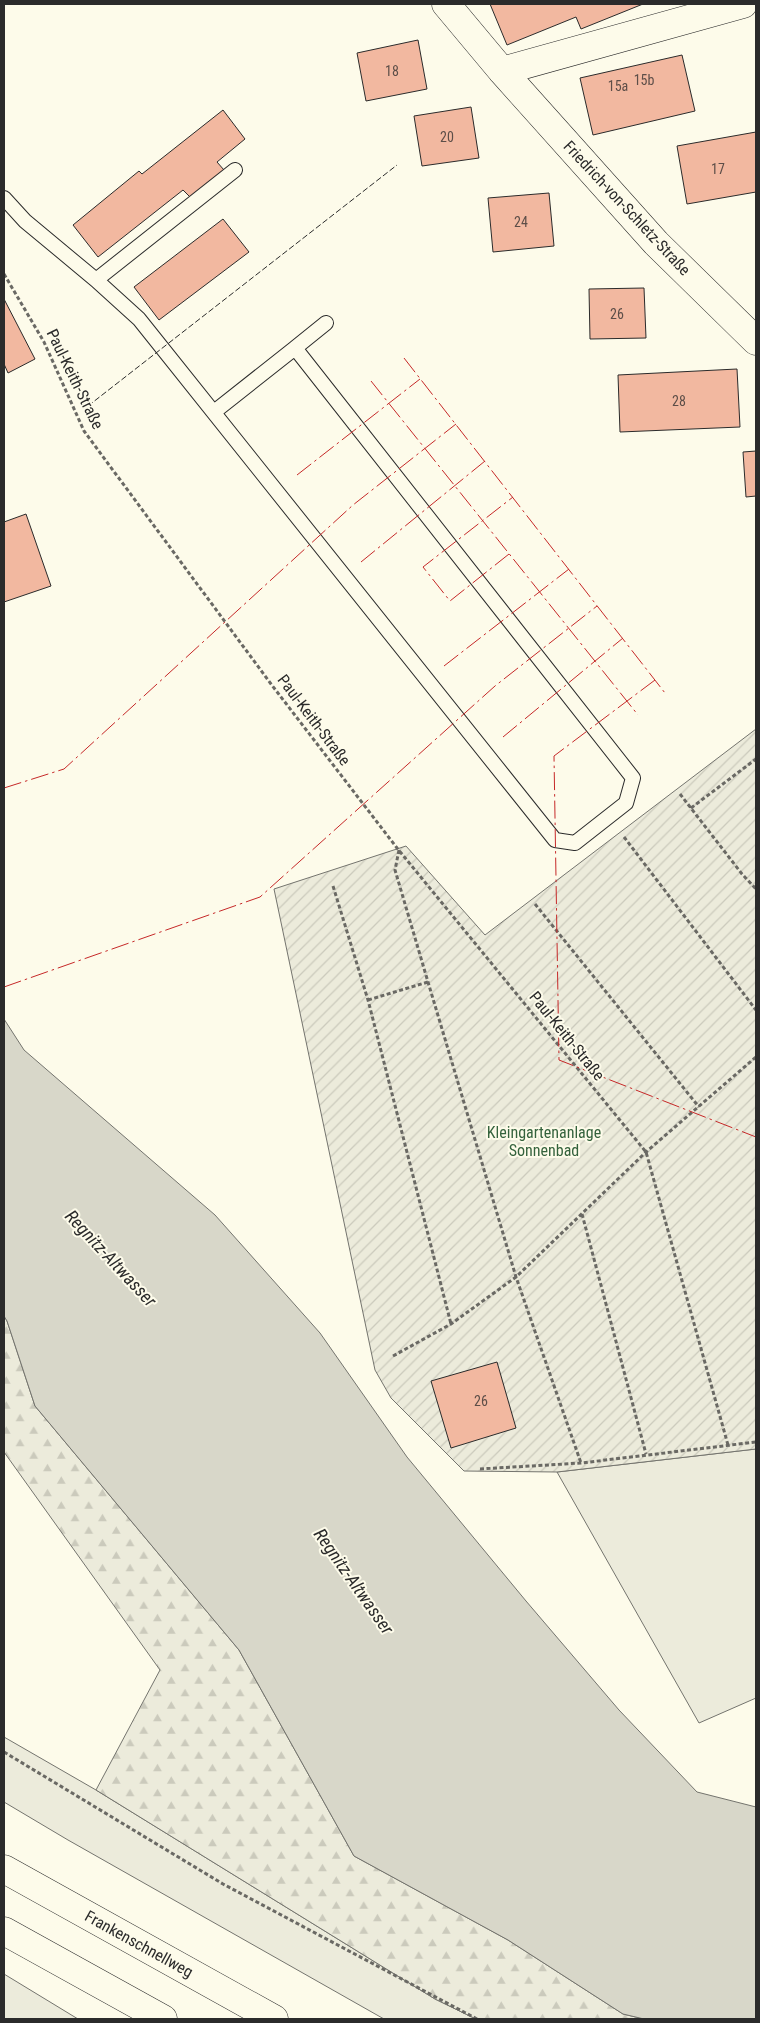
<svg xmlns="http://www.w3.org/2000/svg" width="760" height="2023" font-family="'Roboto Condensed',sans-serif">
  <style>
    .grass { fill: #ecebdb; stroke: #74746e }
    .forest { fill: url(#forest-firs); stroke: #74746e }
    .garden { fill: url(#garden-furrows); stroke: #74746e }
    .water { fill: #d8d7c9; stroke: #74746e }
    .building { fill: #f2b8a0; stroke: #2b2b2b }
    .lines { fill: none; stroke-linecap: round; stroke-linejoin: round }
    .lane-casing { stroke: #2b2b2b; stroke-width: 16 }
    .street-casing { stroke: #2b2b2b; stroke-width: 29 }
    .highway-casing { stroke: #2b2b2b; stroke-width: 29 }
    .path { stroke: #6a6964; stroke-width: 3; stroke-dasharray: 4 2.5; stroke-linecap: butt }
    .lane { stroke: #fdfbea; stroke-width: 14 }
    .street { stroke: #fdfbea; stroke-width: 28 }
    .highway { stroke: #fdfbea; stroke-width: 28 }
    .fence { stroke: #2b2b2b; stroke-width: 1; stroke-dasharray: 6 2.5; stroke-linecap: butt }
    .power { stroke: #c62828; stroke-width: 1; stroke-dasharray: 18 4 2.5 4; stroke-linecap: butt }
    .labels { text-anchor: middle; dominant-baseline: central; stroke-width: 4; stroke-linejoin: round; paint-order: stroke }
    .number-label { font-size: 14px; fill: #5d4e48 }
    .street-label { font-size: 16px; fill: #2b2b2b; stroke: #fdfbea }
    .park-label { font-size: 16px; fill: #34623c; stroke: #fdfbea }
    .water-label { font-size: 18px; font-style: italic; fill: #2b2b2b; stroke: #fdfbea }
  </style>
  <defs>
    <pattern id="forest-firs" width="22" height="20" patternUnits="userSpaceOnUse" patternTransform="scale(1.25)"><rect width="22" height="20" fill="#ecebdb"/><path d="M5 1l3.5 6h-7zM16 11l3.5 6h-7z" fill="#cbcabc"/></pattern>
    <pattern id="garden-furrows" width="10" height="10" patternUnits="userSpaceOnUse" patternTransform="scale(1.25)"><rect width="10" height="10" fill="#ecebdb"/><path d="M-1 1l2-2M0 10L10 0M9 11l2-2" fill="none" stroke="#cbcabc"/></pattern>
  </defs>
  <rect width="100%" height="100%" fill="#fdfbea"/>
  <path class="grass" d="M756 1449V1698L699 1723 557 1472Z
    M4 1737 96 1790 435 1999 476 2019H384L68 1840 4 1802Z
    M4 1974 78 2019H4Z"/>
  <path class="forest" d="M4 1316 7 1321 35 1406 239 1650 354 1856 508 1940 623 2014 644 2019H476L435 1999 96 1790 160 1670 4 1452Z"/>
  <path class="garden" d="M756 729V1449L557 1472 464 1471 391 1398 375 1370 274 889 406 846 485 935Z"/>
  <path class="water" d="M4 1019 24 1050 215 1215 320 1333 407 1457 526 1601 619 1710 697 1792 756 1807V2019H644L623 2014 508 1940 354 1856 239 1650 35 1406 7 1321 4 1316Z"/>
  <path class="building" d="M490 4H643L581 29 576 17 507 45Z
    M418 40 427 89 366 101 357 53Z
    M682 55 695 111 593 135 580 78Z
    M471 107 479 158 422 166 414 116Z
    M223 110 245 139 217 162 224 170 190 197 183 190 98 257 73 225 139 171 142 174Z
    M756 132V192L687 204 677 146Z
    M549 193 554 246 493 252 488 198Z
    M223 219 249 252 159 320 134 287Z
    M644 288 646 338 590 339 589 289Z
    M4 299 35 359 8 373 4 364Z
    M737 369 740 427 620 432 618 375Z
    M756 451V496L746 497 743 452Z
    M26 514 51 586 4 602V522Z
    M497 1362 516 1428 451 1448 431 1381Z"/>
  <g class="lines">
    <defs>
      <path id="lane" d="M4 198 25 221 96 280 139 319 555 840 575 843 626 803 633 778 295 348 214 412
        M96 280 235 170
        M295 348 326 323"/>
      <path id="street" d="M446 4 502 71 656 243 756 341
        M502 71 743 4"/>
      <path id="highway" d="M4 1869 274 2019
        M4 1931 163 2019"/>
    </defs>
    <use href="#lane" class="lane-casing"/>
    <use href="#street" class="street-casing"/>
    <use href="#highway" class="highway-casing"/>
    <path class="path" d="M4 274 44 342 84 431 271 684 397 848 646 1152 728 1445
      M680 794 742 874 756 889
      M691 808 756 759
      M624 837 756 1010
      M399 850 395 870 428 982 516 1277 581 1463
      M333 886 368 1000 451 1324
      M535 904 699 1107
      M368 1000 428 982
      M582 1214 646 1454
      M393 1356 451 1324 516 1277 646 1152 756 1057
      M480 1469 581 1463 756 1442
      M4 1752 223 1884 477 2019"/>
    <use href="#lane" class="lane"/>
    <use href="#street" class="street"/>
    <use href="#highway" class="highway"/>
    <path class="fence" d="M88 406 397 165"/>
    <path class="power" d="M404 358 665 693
      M371 381 638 715
      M297 475 420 379
      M509 554 450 601 423 567 513 497
      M361 562 485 461
      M444 666 569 569
      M655 680 554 756 559 1060 756 1137
      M503 737 623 638
      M4 788 64 769 353 505 456 424
      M4 987 260 897 495 686 597 606"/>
  </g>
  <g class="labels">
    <g class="number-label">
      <text x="392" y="71">18</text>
      <text x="644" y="80">15b</text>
      <text x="618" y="86">15a</text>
      <text x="447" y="137">20</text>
      <text x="718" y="169">17</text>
      <text x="521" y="222">24</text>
      <text x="617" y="314">26</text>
      <text x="679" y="401">28</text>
      <text x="481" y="1401">26</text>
    </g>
    <g class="street-label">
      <text transform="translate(627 208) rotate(47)">Friedrich-von-Schletz-Straße</text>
      <text transform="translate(75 379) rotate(64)">Paul-Keith-Straße</text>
      <text transform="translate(314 720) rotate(53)">Paul-Keith-Straße</text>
      <text transform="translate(567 1036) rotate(51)">Paul-Keith-Straße</text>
      <text transform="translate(139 1944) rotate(29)">Frankenschnellweg</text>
    </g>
    <g class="park-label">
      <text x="544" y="1132">Kleingartenanlage<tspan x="544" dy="18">Sonnenbad</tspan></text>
    </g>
    <g class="water-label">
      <text transform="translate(111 1258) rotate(47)">Regnitz-Altwasser</text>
      <text transform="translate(354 1581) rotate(55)">Regnitz-Altwasser</text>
    </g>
  </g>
  <rect width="760" height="2023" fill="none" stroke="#2b2b2b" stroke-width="10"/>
</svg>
